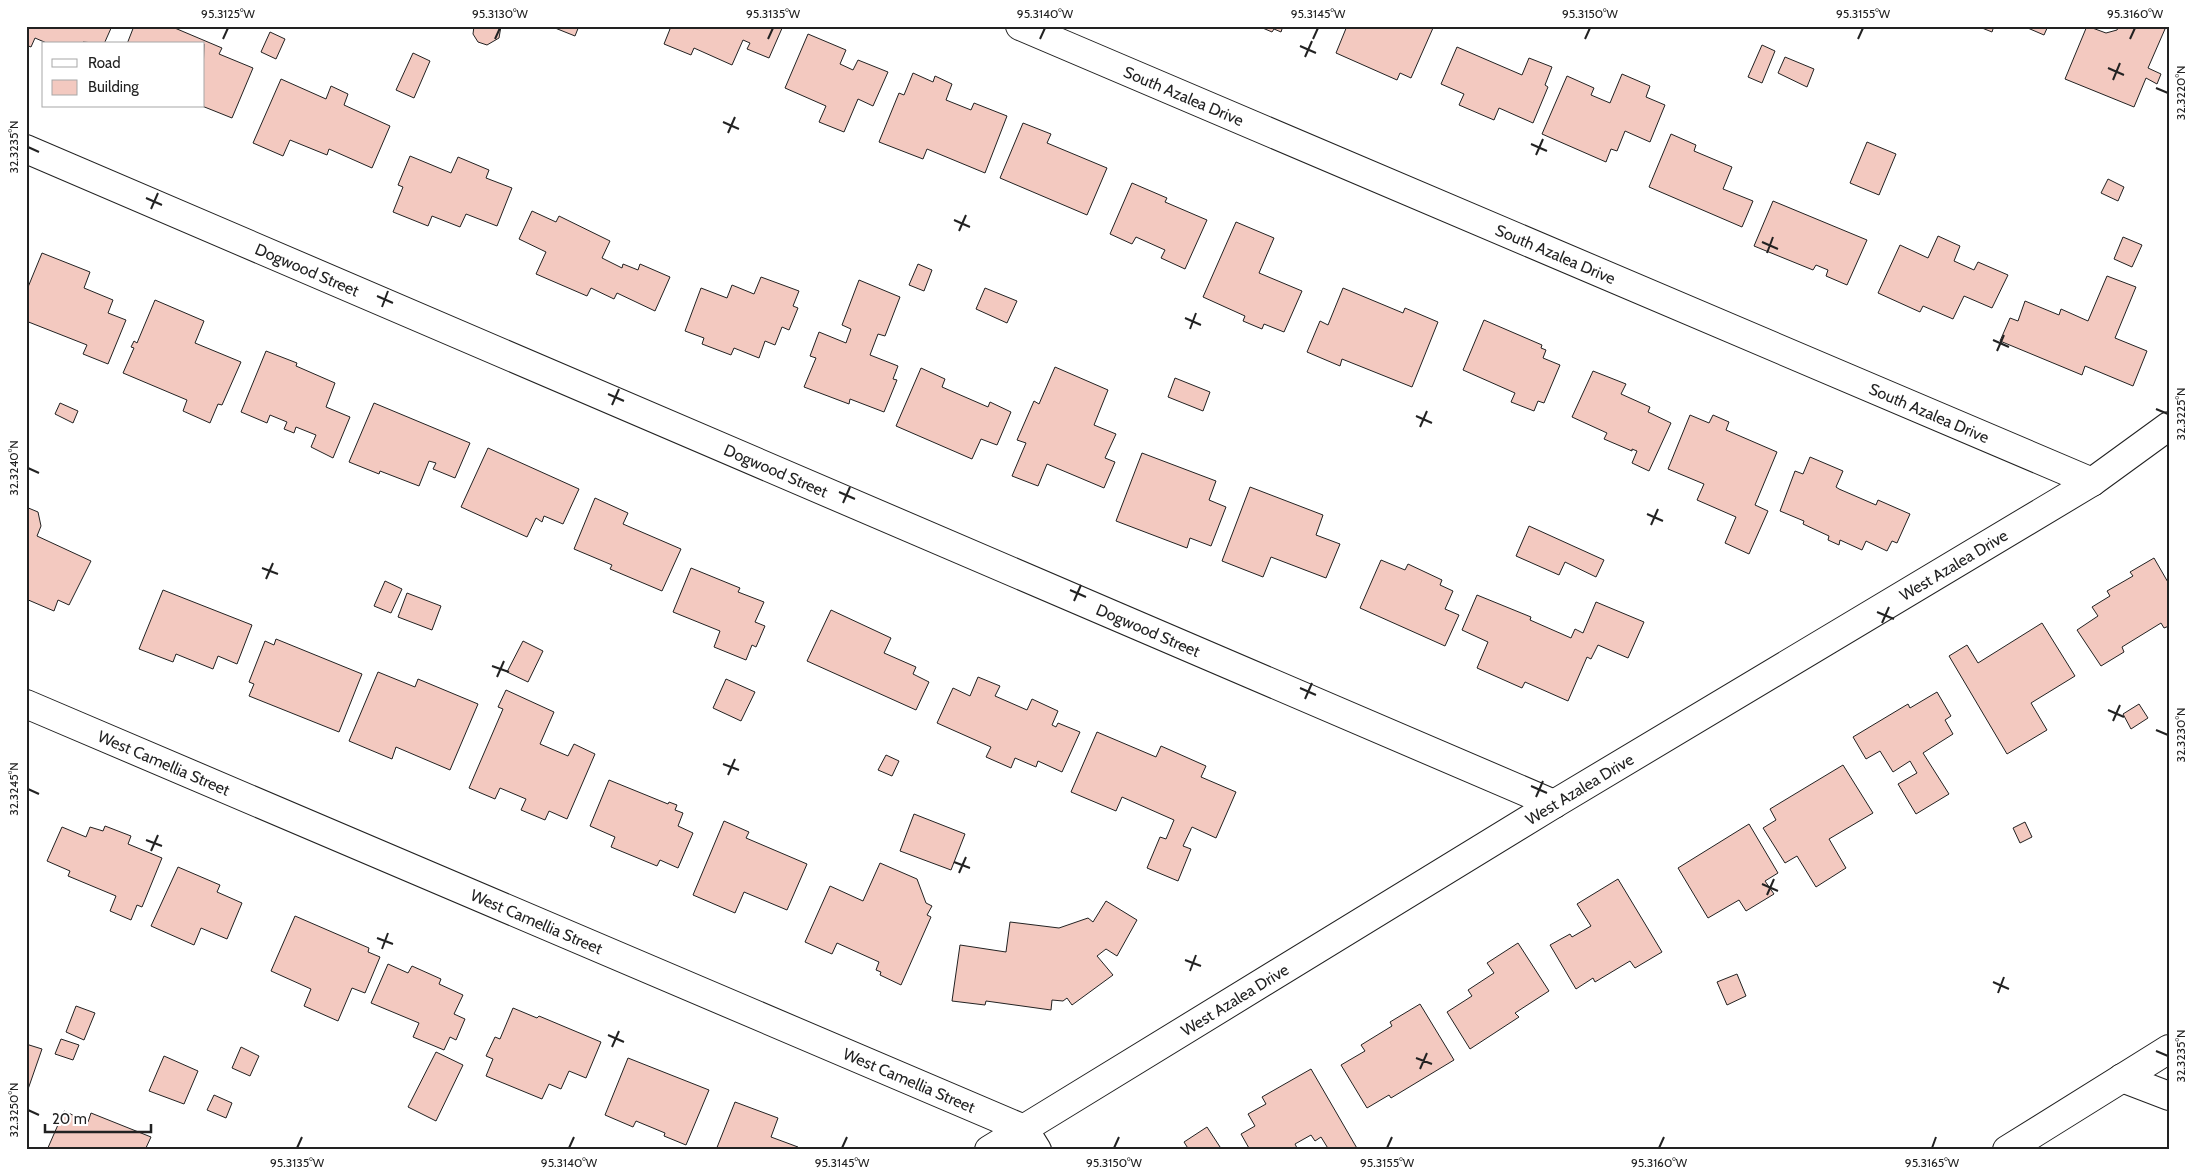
<svg xmlns="http://www.w3.org/2000/svg" width="2195" height="1176" font-family="Cabin,sans-serif">
  <style>
    .building { fill: #f3c9c0; stroke: #222 }
    .lines { fill: none; stroke-linecap: round; stroke-linejoin: round }
    .street-casing { stroke: #222; stroke-width: 30 }
    .street { stroke: #fff; stroke-width: 28 }
    .ticks { fill: none; stroke: #222; stroke-width: 2 }
    .labels { text-anchor: middle; dominant-baseline: central; stroke-width: 4; stroke-linejoin: round; paint-order: stroke }
    .street-label { font-size: 16px; fill: #222; stroke: #fff }
    .neatline { fill: none; stroke: #222; stroke-width: 2 }
    .ticks-label { font-size: 12px; text-anchor: middle; fill: #222 }
  </style>
  <rect width="100%" height="100%" fill="#fff"/>
  <path class="building" d="M26 26H112L104 44 83 42 82 44H49L35 38 31 47 26 45Z
    M134 26H170L222 48 219 54 253 68 232 118 202 106 204 44H127Z
    M474 26H501L499 38 487 45 478 42 473 34Z
    M550 26H579L575 36Z
    M663 26H783L769 58 747 49 750 43 743 40 732 65 694 48 691 55 664 44 670 29Z
    M1258 26H1283L1281 32 1274 29 1272 32Z
    M1347 26H1429L1433 28 1411 78 1400 73 1397 80 1336 53Z
    M1977 26H1994L1992 32Z
    M2023 26H2048L2044 35Z
    M2087 26 2106 33 2117 30 2119 26H2158L2165 29 2148 68 2161 74 2157 84 2146 78 2134 107 2065 79Z
    M270 32 285 39 276 59 261 52Z
    M808 34 846 50 840 64 853 70 858 60 888 72 873 106 858 99 844 132 819 122 826 106 785 88Z
    M1762 45 1775 51 1762 83 1748 77Z
    M1457 47 1522 75 1529 58 1552 67 1545 85 1548 87 1533 123 1499 108 1494 120 1459 105 1464 94 1441 84Z
    M413 53 430 61 414 98 396 90Z
    M1785 57 1814 69 1807 87 1778 73Z
    M913 73 933 82 935 76 952 84 946 100 971 110 974 103 1007 116 985 173 927 149 923 159 879 142 899 93 904 95Z
    M1622 74 1650 86 1646 97 1665 105 1650 142 1625 131 1617 151 1611 149 1606 162 1542 134 1567 76 1594 88 1591 95 1610 103Z
    M281 79 326 99 331 86 348 94 344 105 390 126 372 168 329 149 327 155 290 140 283 156 253 143Z
    M1023 123 1051 134 1047 143 1107 168 1087 215 1000 178Z
    M1671 134 1696 145 1694 151 1732 167 1723 189 1753 201 1742 227 1649 187Z
    M1867 142 1896 154 1879 195 1850 183Z
    M410 156 451 173 458 157 489 170 486 178 512 188 497 226 466 214 460 227 432 216 428 226 393 212 403 187 398 185Z
    M2108 179 2124 187 2118 201 2101 193Z
    M1132 183 1167 198 1165 202 1207 220 1185 269 1161 258 1165 250 1136 237 1132 244 1110 234Z
    M1773 201 1867 240 1847 285 1826 276 1828 270 1816 265 1813 270 1754 246Z
    M532 211 556 222 559 216 610 241 602 258 622 268 623 264 638 270 640 264 670 277 655 311 617 293 614 299 591 288 587 296 536 274 546 252 519 239Z
    M1236 222 1274 238 1259 273 1302 291 1284 332 1264 324 1262 329 1243 321 1245 316 1203 297Z
    M1938 236 1960 246 1954 261 1974 270 1978 262 2008 275 1992 308 1964 296 1953 319 1923 306 1920 312 1878 293 1900 245 1928 258Z
    M2123 237 2142 245 2132 267 2114 259Z
    M42 253 90 272 84 288 113 300 108 313 126 320 108 364 83 354 87 345 26 321V292Z
    M918 264 932 270 924 291 909 285Z
    M2107 276 2136 287 2115 338 2147 351 2133 386 2085 366 2082 375 2000 341 2010 318 2018 321 2025 301 2059 315 2061 309 2088 321Z
    M761 277 799 291 793 306 798 308 789 330 782 327 775 345 765 341 759 358 734 348 731 355 702 344 704 338 685 331 701 288 727 298 732 285 754 294Z
    M859 280 900 297 885 336 878 334 870 355 898 366 893 379 897 380 884 412 850 399 849 404 804 387 816 358 810 356 819 332 846 343 851 329 842 325Z
    M985 288 1017 301 1007 323 976 309Z
    M1343 288 1403 313 1405 308 1438 322 1412 387 1342 359 1340 366 1307 352 1320 321 1328 325Z
    M155 300 204 321 195 343 241 362 222 405 218 404 210 423 183 411 187 400 123 373 134 348 131 347 134 341 137 343Z
    M1484 320 1542 345 1541 348 1546 350 1543 358 1560 365 1544 403 1538 401 1534 411 1511 402 1515 393 1463 370Z
    M266 351 297 363 296 366 335 383 326 407 350 417 333 458 311 447 316 435 296 427 294 433 284 429 287 422 270 415 267 423 241 412Z
    M1055 367 1108 390 1094 425 1116 434 1105 458 1115 462 1104 488 1047 464 1038 486 1012 476 1026 443 1017 440 1034 401 1039 404Z
    M921 368 945 379 942 387 988 407 990 402 1011 412 997 445 981 439 972 459 896 426Z
    M1593 371 1626 384 1621 394 1650 407 1648 412 1671 423 1649 471 1632 463 1637 451 1632 449V451L1604 439 1607 433 1572 417Z
    M1175 378 1210 392 1203 411 1168 397Z
    M60 403 78 411 73 423 55 414Z
    M374 403 470 443 455 478 433 469 436 463 429 461 419 486 380 471 379 474 349 462Z
    M1690 415 1709 423 1713 415 1729 422 1726 430 1777 452 1755 505 1768 511 1749 554 1725 543 1736 517 1697 500 1704 484 1668 469Z
    M488 448 579 489 563 524 544 516 542 522 536 518 527 537 461 507Z
    M1142 453 1216 481 1209 500 1226 507 1211 546 1190 538 1187 548 1116 521Z
    M1810 457 1843 471 1836 487 1839 489 1876 505 1878 500 1910 514 1897 543 1892 541 1887 551 1866 541 1862 550 1840 540 1839 545 1828 540 1829 536 1803 524 1804 521 1780 511 1795 471 1803 474Z
    M1250 487 1323 515 1316 535 1340 544 1326 578 1271 557 1263 577 1222 561Z
    M595 498 628 513 623 524 681 549 662 591 610 569 612 565 574 549Z
    M26 507 38 512 41 526 37 536 91 561 69 605 58 600 54 611 26 599Z
    M1529 526 1604 560 1596 577 1565 562 1559 575 1516 556Z
    M2154 558 2169 584V626L2164 628 2161 623 2122 647 2124 652 2101 666 2077 630 2098 616 2092 607 2110 596 2107 591 2133 576 2130 572Z
    M1381 560 1405 570 1408 564 1442 580 1440 585 1453 591 1445 609 1459 615 1445 646 1360 608Z
    M691 568 740 588 738 592 764 602 755 622 765 626 756 647 752 645 746 660 714 647 720 631 673 612Z
    M385 581 402 589 391 613 374 606Z
    M163 590 252 625 237 664 218 656 213 669 176 654 173 662 139 649Z
    M407 593 441 606 432 630 398 617Z
    M1477 595 1531 617 1530 620 1571 638 1575 629 1583 633 1596 602 1644 622 1628 658 1598 645 1591 659 1587 657 1568 701 1525 682 1522 688 1477 668 1488 642 1462 630Z
    M831 610 891 638 884 653 916 667 913 674 929 682 916 710 807 661Z
    M2042 623 2075 676 2031 703 2047 730 2007 754 1949 656 1967 645 1978 663Z
    M276 639 362 674 339 732 249 696 254 684 249 682 265 641 274 645Z
    M523 641 543 651 528 682 507 672Z
    M378 672 415 687 418 679 478 704 450 770 396 747 392 759 349 741Z
    M978 677 1000 686 995 696 1027 710 1032 699 1058 711 1052 725 1056 727 1058 723 1080 732 1062 772 1038 761 1036 767 1015 758 1011 768 986 757 991 747 937 723 953 688 970 696Z
    M726 679 755 692 741 721 713 708Z
    M506 690 554 712 540 744 568 756 574 744 595 754 567 819 549 811 545 820 521 810 526 799 500 788 495 799 469 788 503 709 498 707Z
    M1937 692 1951 716 1945 720 1953 734 1923 753 1949 794 1916 814 1898 784 1917 773 1910 761 1893 772 1880 751 1866 759 1853 737 1908 704 1910 708Z
    M2139 704 2148 718 2131 729 2123 714Z
    M1097 732 1156 757 1161 746 1206 766 1201 777 1236 792 1216 838 1192 827 1183 846 1191 849 1178 881 1147 868 1160 837 1166 839 1174 820 1122 797 1116 811 1071 792Z
    M886 755 899 761 892 776 878 770Z
    M1843 765 1873 813 1829 839 1846 868 1816 887 1797 856 1785 863 1763 828 1776 820 1770 809Z
    M609 780 668 804 669 802 677 805 675 810 683 813 678 826 693 833 678 868 660 860 657 866 611 847 615 837 590 826Z
    M914 814 965 834 951 870 900 851Z
    M724 821 749 832 746 838 807 864 787 910 744 892 735 913 693 895Z
    M2025 822 2032 837 2020 843 2013 828Z
    M1749 824 1778 873 1765 881 1774 894 1746 911 1739 900 1708 918 1678 868Z
    M105 826 131 836 128 844 162 858 142 907 137 905 131 920 110 911 116 896 68 876 70 871 47 861 62 827 86 837 90 827 103 831Z
    M880 863 917 879 926 903 932 906 927 915 931 917 901 985 880 975 881 972 876 970 879 962 837 943 832 954 805 942 830 886 863 901Z
    M178 867 220 885 217 892 242 903 227 939 201 928 194 945 151 926Z
    M1618 879 1662 952 1635 968 1630 961 1595 982 1593 978 1576 989 1550 945 1570 934 1572 937 1591 926 1577 904Z
    M1106 901 1137 920 1117 956 1106 949 1097 956 1113 975 1072 1005 1067 998 1063 1001 1052 1000 1051 1010 986 1001 985 1005 952 1001 960 945 1006 952 1010 922 1059 928 1088 918 1093 922Z
    M295 916 369 948 368 952 380 957 365 993 352 988 338 1021 304 1006 311 989 271 971Z
    M1518 943 1549 991 1515 1013 1519 1017 1470 1049 1447 1012 1472 996 1468 990 1494 973 1487 963Z
    M388 964 408 973 412 966 441 979 439 984 463 995 454 1014 465 1019 456 1040 450 1037 444 1050 413 1037 419 1023 371 1003Z
    M1737 974 1746 996 1727 1005 1717 982Z
    M1420 1004 1454 1060 1391 1098 1389 1095 1367 1108 1341 1065 1365 1051 1361 1045 1392 1026 1390 1022Z
    M76 1006 95 1013 84 1040 66 1032Z
    M513 1008 537 1018 539 1016 601 1042 586 1078 569 1071 561 1089 549 1084 542 1099 486 1076 493 1059 486 1056 495 1037 500 1039Z
    M61 1039 79 1045 73 1060 55 1054Z
    M26 1044 42 1049 26 1095Z
    M241 1047 259 1056 250 1076 232 1068Z
    M436 1052 463 1065 436 1121 408 1107Z
    M164 1056 198 1071 184 1104 149 1091Z
    M628 1058 709 1090 686 1145 664 1136 665 1133 636 1121 633 1127 605 1115Z
    M1311 1069 1358 1150H1329L1321 1137 1315 1141 1311 1135 1295 1144 1298 1150H1250L1241 1134 1255 1126 1248 1114 1266 1104 1262 1097Z
    M214 1095 232 1103 226 1118 207 1110Z
    M735 1102 778 1118 771 1137 798 1147 797 1150H716Z
    M64 1111 88 1122 91 1113 151 1137 145 1150H47Z
    M1207 1127 1222 1150H1189L1184 1142Z"/>
  <g class="lines">
    <defs>
      <g id="street">
        <path id="s1" d="M1020 26 2092 482"/>
        <path id="s2" d="M26 149 1554 804"/>
        <path id="s3" d="M26 704 1024 1129 1037 1150"/>
        <path d="M2122 1078 2169 1096"/>
        <path id="s4" d="M989 1150 1554 804 2092 482 2169 426"/>
        <path d="M2007 1150 2169 1049"/>
      </g>
    </defs>
    <use href="#street" class="street-casing"/>
    <use href="#street" class="street"/>
  </g>
  <path class="ticks" d="M223 39 228 28M495 39 500 28M768 39 773 28M1040 39 1045 28M1313 39 1318 28M1585 39 1590 28M1858 39 1863 28M2130 39 2135 28M1300 46 1316 53M1305 57 1312 41M2108 68 2124 75M2113 80 2120 63M2156 88 2168 93M723 122 739 129M728 133 735 117M1531 144 1547 151M28 147 39 152M1536 155 1543 139M146 198 162 205M151 209 158 193M954 220 970 227M959 231 966 215M1762 242 1778 249M1767 253 1773 237M377 296 393 303M382 307 388 291M1185 318 1201 325M1190 329 1196 313M1993 340 2009 347M1997 351 2004 335M608 394 624 401M612 405 619 389M2156 409 2168 414M1416 416 1432 423M1420 427 1427 411M28 468 39 473M839 492 855 499M843 503 850 487M1647 514 1663 521M1651 525 1658 509M262 568 278 574M266 579 273 563M1070 590 1086 597M1074 601 1081 585M1877 612 1894 619M1882 623 1889 607M492 666 509 672M497 677 504 661M1300 688 1316 695M1305 699 1312 683M2108 710 2124 717M2113 721 2120 705M2156 730 2168 735M723 764 739 770M728 775 735 759M1531 786 1547 793M28 789 39 794M1536 797 1543 781M146 840 162 846M151 851 158 835M954 862 970 868M959 873 966 857M1762 884 1778 891M1767 895 1774 879M377 938 393 944M382 949 388 933M1185 960 1201 966M1190 971 1196 955M1993 982 2009 989M1998 993 2004 977M608 1035 624 1042M612 1047 619 1031M2156 1051 2168 1056M1416 1058 1432 1064M1420 1069 1427 1053M28 1110 39 1115M297 1148 302 1137M569 1148 574 1137M842 1148 847 1137M1114 1148 1119 1137M1387 1148 1392 1137M1659 1148 1664 1137M1932 1148 1936 1137"/>
  <g class="labels">
    <g class="street-label">
      <text stroke="none"><textPath href="#s1" startOffset="178">South Azalea Drive</textPath></text>
      <text stroke="none"><textPath href="#s1" startOffset="582">South Azalea Drive</textPath></text>
      <text stroke="none"><textPath href="#s2" startOffset="306">Dogwood Street</textPath></text>
      <text stroke="none"><textPath href="#s1" startOffset="988">South Azalea Drive</textPath></text>
      <text stroke="none"><textPath href="#s2" startOffset="816">Dogwood Street</textPath></text>
      <text stroke="none"><textPath href="#s4" startOffset="1128">West Azalea Drive</textPath></text>
      <text stroke="none"><textPath href="#s2" startOffset="1221">Dogwood Street</textPath></text>
      <text stroke="none"><textPath href="#s3" startOffset="150">West Camellia Street</textPath></text>
      <text stroke="none"><textPath href="#s4" startOffset="692">West Azalea Drive</textPath></text>
      <text stroke="none"><textPath href="#s3" startOffset="555">West Camellia Street</textPath></text>
      <text stroke="none"><textPath href="#s4" startOffset="288">West Azalea Drive</textPath></text>
      <text stroke="none"><textPath href="#s3" startOffset="960">West Camellia Street</textPath></text>
    </g>
  </g>
  <rect width="2195" height="1176" fill="none" stroke="#ffffff" stroke-width="55"/>
  <rect x="42" y="42" width="162" height="65" fill="#ffffff" stroke="#a7a7a7"/>
  <rect x="52" y="59" width="25" height="8" fill="#ffffff" stroke="#a7a7a7"/>
  <text x="88" y="68" font-size="15" fill="#222222">Road</text>
  <rect x="52" y="80" width="25" height="15" fill="#f3c9c0" stroke="#a7a7a7"/>
  <text x="88" y="92" font-size="15" fill="#222222">Building</text>
  <path d="M45 1124v8h106v-8" fill="none" stroke="#222222" stroke-width="2.5"/>
  <text x="52" y="1124" font-size="15" fill="#222222" stroke="#ffffff" stroke-width="4" paint-order="stroke">20 m</text>
  <rect x="28" y="28" width="2140" height="1120" class="neatline"/>
  <g class="ticks-label">
    <text x="228" y="18">95.3125°W</text>
    <text x="500" y="18">95.3130°W</text>
    <text x="773" y="18">95.3135°W</text>
    <text x="1045" y="18">95.3140°W</text>
    <text x="1318" y="18">95.3145°W</text>
    <text x="1590" y="18">95.3150°W</text>
    <text x="1863" y="18">95.3155°W</text>
    <text x="2135" y="18">95.3160°W</text>
    <text transform="translate(2181 93) rotate(-90)" y="4">32.3220°N</text>
    <text transform="translate(14 147) rotate(-90)" y="4">32.3235°N</text>
    <text transform="translate(2181 414) rotate(-90)" y="4">32.3225°N</text>
    <text transform="translate(14 468) rotate(-90)" y="4">32.3240°N</text>
    <text transform="translate(2181 735) rotate(-90)" y="4">32.3230°N</text>
    <text transform="translate(14 789) rotate(-90)" y="4">32.3245°N</text>
    <text transform="translate(2181 1056) rotate(-90)" y="4">32.3235°N</text>
    <text transform="translate(14 1110) rotate(-90)" y="4">32.3250°N</text>
    <text x="297" y="1167">95.3135°W</text>
    <text x="569" y="1167">95.3140°W</text>
    <text x="842" y="1167">95.3145°W</text>
    <text x="1114" y="1167">95.3150°W</text>
    <text x="1387" y="1167">95.3155°W</text>
    <text x="1659" y="1167">95.3160°W</text>
    <text x="1932" y="1167">95.3165°W</text>
  </g>
</svg>
